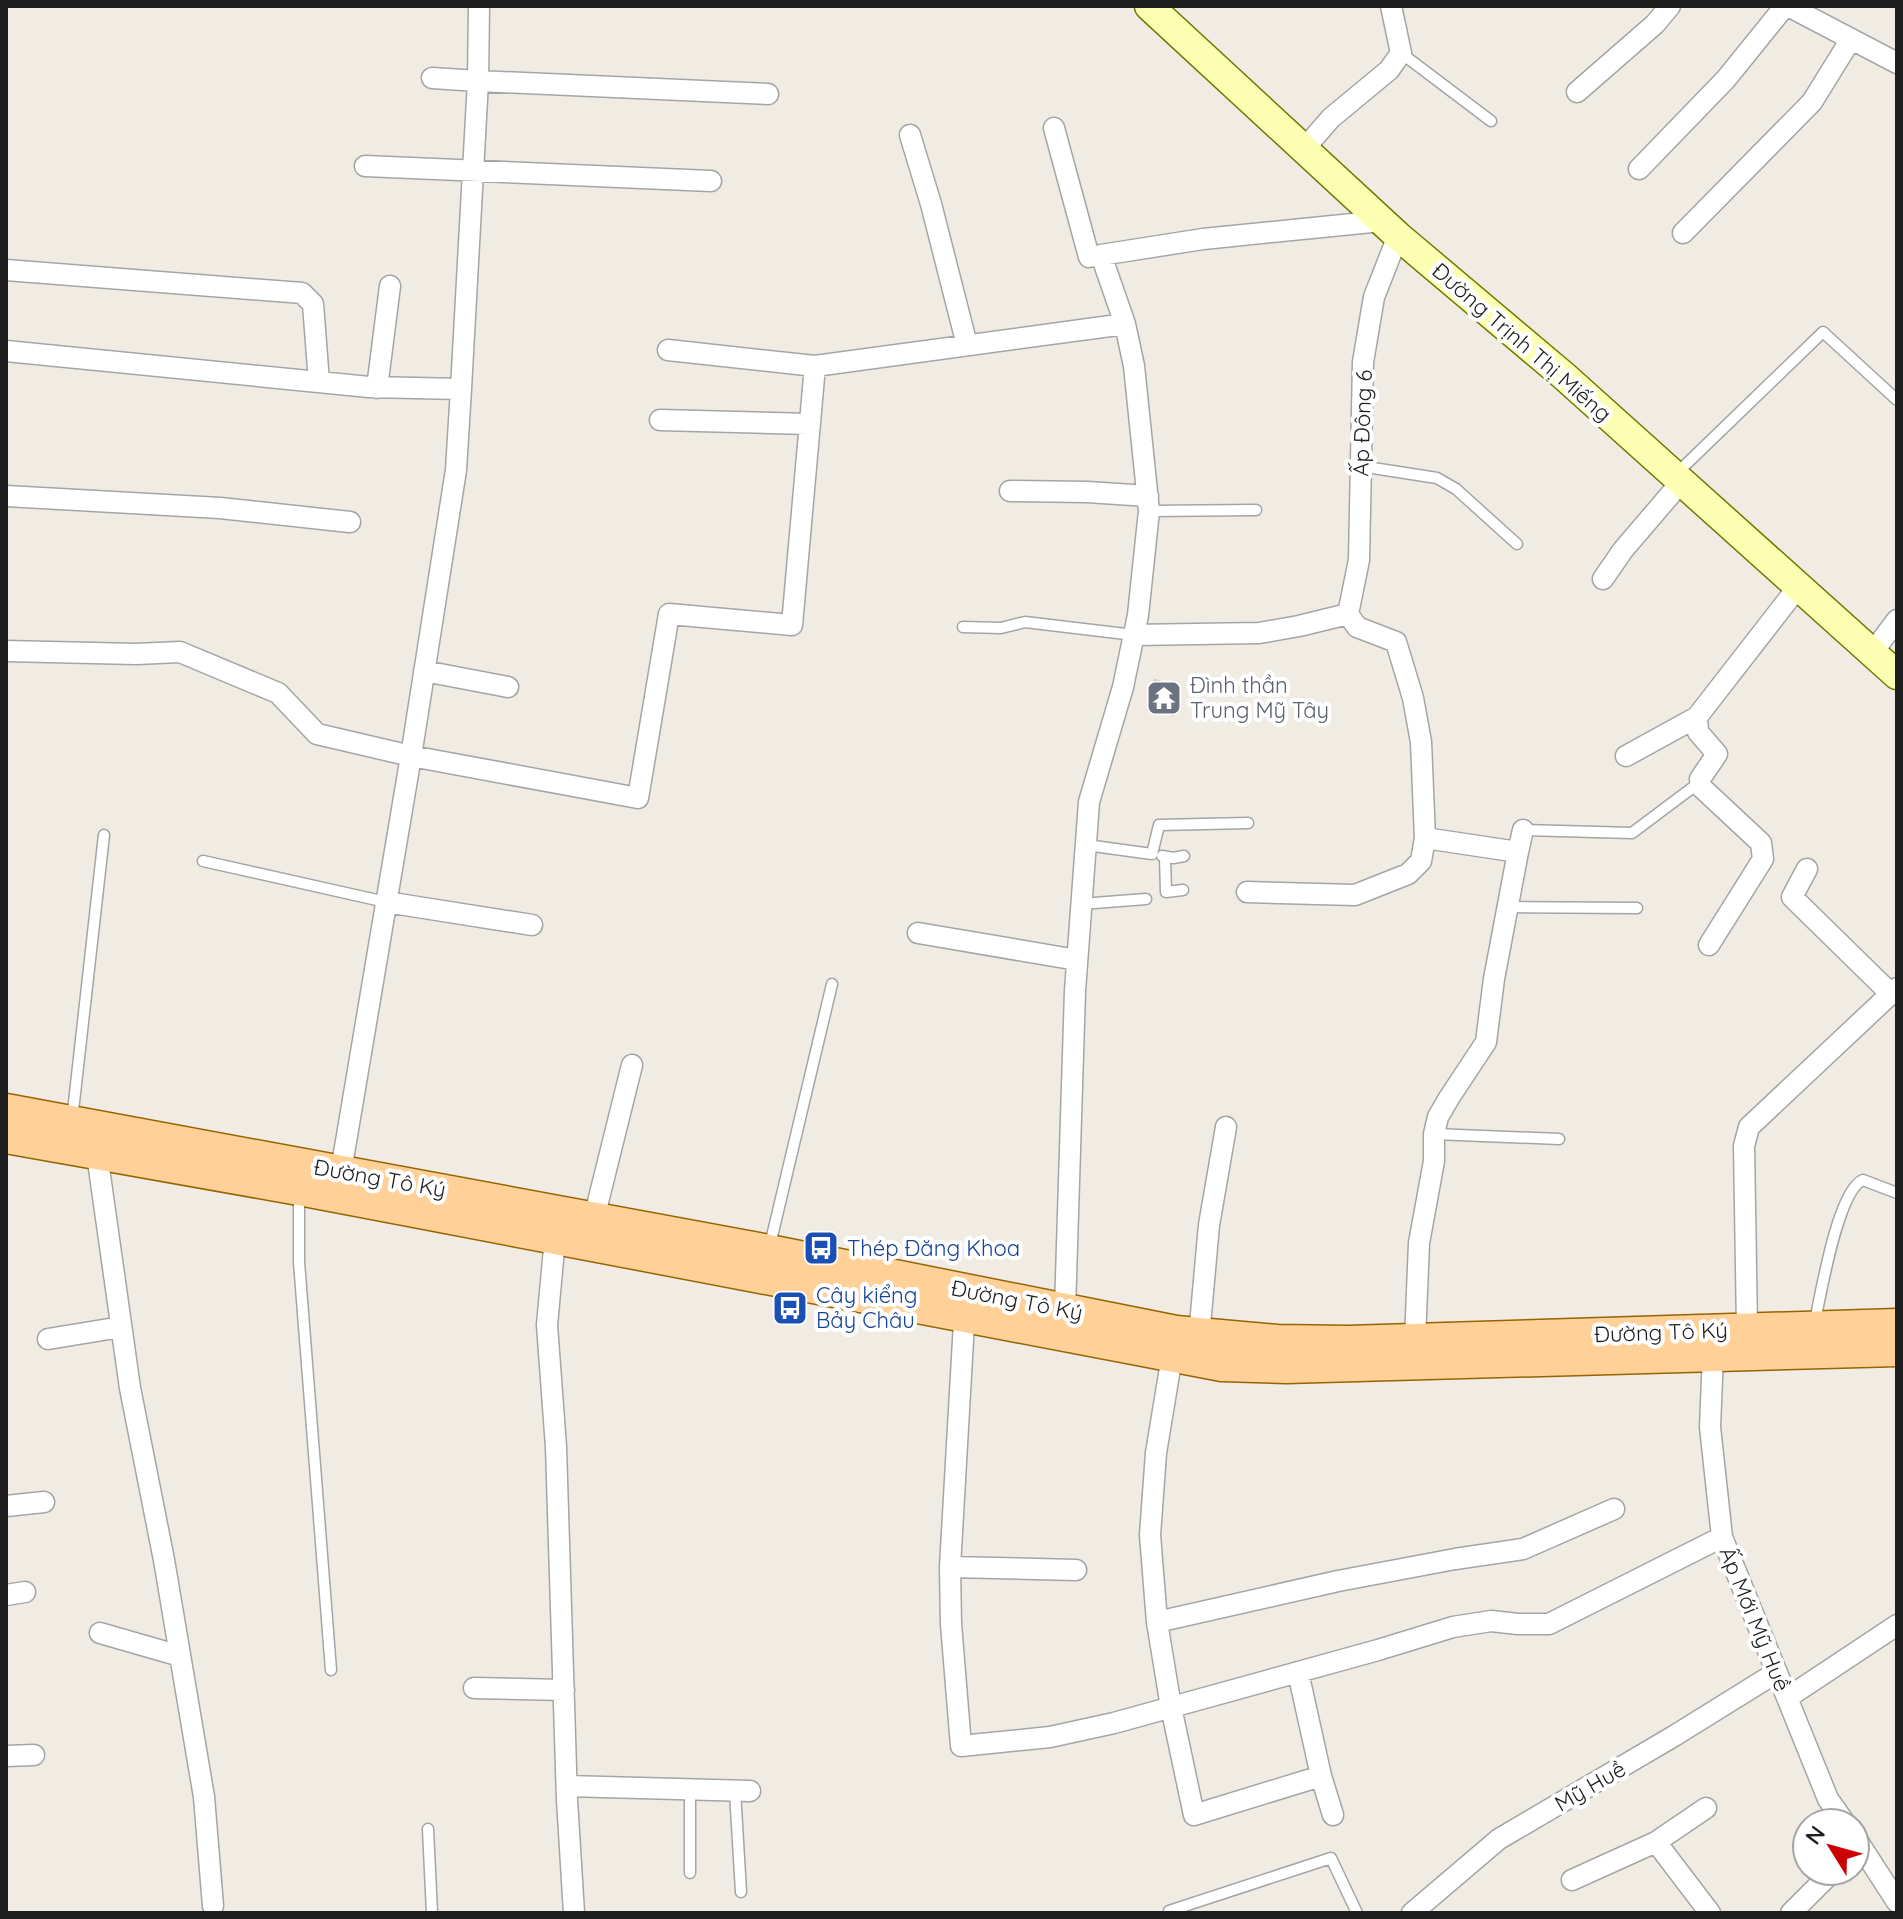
<svg xmlns="http://www.w3.org/2000/svg" width="1903" height="1919" font-family="Quicksand,sans-serif">
  <style>
    .building { fill: #c9bdb6 }
    .lines { fill: none; stroke-linecap: round; stroke-linejoin: round }
    .service-casing { stroke: #a5a5a5; stroke-width: 13 }
    .minor-casing { stroke: #a5a5a5; stroke-width: 23 }
    .secondary-casing { stroke: #6f7a00; stroke-width: 31 }
    .primary-casing { stroke: #986300; stroke-width: 35 }
    .service { stroke: #fff; stroke-width: 10 }
    .minor { stroke: #fff; stroke-width: 20 }
    .secondary { stroke: #fcffb2; stroke-width: 28 }
    .primary { stroke: #ffd199; stroke-width: 32 }
    .labels { text-anchor: middle; dominant-baseline: central; stroke-width: 8; stroke-linejoin: round; paint-order: stroke }
    .street-label { font-size: 22px; fill: #1e1e1e; stroke: #fff }
    .worship-label { font-size: 22px; fill: #5b616d; stroke: #fff; text-anchor: start }
    .transit-label { font-size: 22px; fill: #164399; stroke: #fff; text-anchor: start }
  </style>
  <rect width="100%" height="100%" fill="#f0ece3"/>
  <path class="building" d="M1154 679 1180 685 1174 716 1147 711Z"/>
  <g class="lines">
    <defs>
      <path id="service" d="M1401 53 1491 121
        M1360 466 1437 478 1456 489 1517 544
        M1676 474 1823 332 1897 400
        M1149 511 1256 510
        M963 627 1001 628 1025 622 1134 635
        M1523 830 1632 833 1700 782
        M1086 845 1152 854 1159 825 1248 823
        M1162 856 1173 858 1184 856
        M1165 857 1166 892 1183 890
        M203 861 386 902
        M1081 904 1146 899
        M1507 907 1637 908
        M72 1120 104 835
        M1434 1134 1559 1139
        M299 1191V1262L331 1670
        M769 1249 832 984
        M1815 1321C1821 1293 1838 1190 1863 1180L1897 1193
        M735 1791 741 1892
        M428 1829 432 1913
        M690 1873V1790
        M1169 1911 1331 1858 1357 1913"/>
      <path id="minor" d="M1788 6 1897 63
        M432 78 478 81 479 6
        M1577 92 1655 24 1670 6
        M1054 128 1089 257 1101 255
        M910 135 931 204 967 345
        M1304 149 1331 118 1389 70 1401 53 1391 6
        M365 166 711 181
        M1639 169 1726 79 1785 6
        M1683 233 1812 102 1851 39
        M6 270 302 293 313 304 319 382
        M668 350 815 366
        M6 351 369 387 461 389 478 81 768 94
        M377 388 390 286
        M660 420 810 424
        M1010 491 1087 492 1148 496
        M6 496 220 508 350 522
        M1603 579 1623 550 1682 481
        M1348 614 1357 627 1396 642 1413 698 1421 742 1425 838 1518 852 1494 979 1486 1042 1449 1098 1438 1117 1434 1134V1161L1419 1243 1415 1340
        M1348 614 1359 560 1363 362 1374 297 1398 236
        M1134 635 1259 633 1299 626 1348 614
        M6 651 136 654 180 652 278 693 317 734 411 756 638 798 669 614 792 625 815 366 1125 324
        M1872 653 1897 620
        M424 671 508 687
        M1626 756 1697 717
        M1518 852 1523 830
        M1807 869 1792 897 1891 994
        M1247 892 1355 895 1408 874 1421 861 1425 838
        M386 902 532 925
        M918 933 1077 960
        M1709 945 1763 859 1761 843 1701 787 1700 779 1717 754 1698 732 1697 717 1798 587
        M97 1154 130 1388 164 1560 204 1797 213 1906
        M341 1171 411 756 456 470 461 389
        M594 1218 632 1065
        M555 1238 547 1325 556 1447 567 1800 574 1913
        M965 1305 950 1567 951 1624 961 1746 1050 1737 1114 1723 1378 1650 1453 1627 1491 1621 1518 1624H1549L1722 1537
        M1065 1309 1075 991 1089 802 1123 687 1138 615 1149 511 1134 366 1125 324 1101 255 1203 239 1382 221
        M1747 1328 1744 1146 1749 1127 1897 988
        M1199 1336 1209 1225 1226 1127
        M48 1339 121 1327
        M1713 1354 1710 1427 1722 1537 1828 1799 1845 1823
        M1172 1356 1156 1453 1150 1535 1157 1622 1171 1707 1194 1815 1321 1776 1298 1672
        M6 1506 44 1502
        M950 1567 1076 1570
        M6 1595 25 1592
        M1157 1622 1338 1581 1455 1559 1523 1549 1614 1509
        M100 1633 180 1656
        M474 1688 564 1690
        M1787 1698 1897 1625
        M6 1756 34 1755
        M1321 1776 1333 1815
        M567 1786 750 1791
        M1855 1837 1897 1902
        M1656 1842 1706 1808
        M1572 1880 1656 1842 1710 1913
        M1412 1913 1499 1839 1674 1736 1777 1672
        M1791 1913 1833 1871"/>
      <path id="secondary" d="M1149 6 1398 236 1564 376 1897 675"/>
      <path id="primary" d="M6 1110 769 1251 1176 1332 1277 1341 1348 1342 1897 1325
        M6 1137 299 1189 1222 1365 1286 1367 1897 1350"/>
    </defs>
    <use href="#service" class="service-casing"/>
    <use href="#minor" class="minor-casing"/>
    <use href="#secondary" class="secondary-casing"/>
    <use href="#primary" class="primary-casing"/>
    <use href="#service" class="service"/>
    <use href="#minor" class="minor"/>
    <use href="#secondary" class="secondary"/>
    <use href="#primary" class="primary"/>
  </g>
  <defs>
    <symbol id="temple-square" viewBox="-11 -11 22 22"><rect x="-9" y="-9" width="18" height="18" rx="4" fill="#6b7280" stroke="#fff"/><path d="M0-6L5-2H3V0L6.5 2.5H4V6H1.5V3h-3V6H-4V2.5H-6.5L-3 0V-2H-5Z" fill="#fff"/></symbol>
    <symbol id="bus-square" viewBox="-11 -11 22 22"><rect x="-9" y="-9" width="18" height="18" rx="4" fill="#1a4fb4" stroke="#fff"/><path d="M-5-6H5V4H4V6H2V4H-2V6H-4V4H-5ZM-3.5-4V0h7V-4ZM-3.5 1.2v1.5H-2V1.2ZM2 1.2v1.5H3.5V1.2Z" fill="#fff"/></symbol>
  </defs>
  <g fill-rule="evenodd">
    <use href="#temple-square" x="1144" y="678" width="40" height="40"/>
    <use href="#bus-square" x="801" y="1228" width="40" height="40"/>
    <use href="#bus-square" x="770" y="1288" width="40" height="40"/>
  </g>
  <g class="labels">
    <g class="street-label">
      <text transform="translate(1522 342) rotate(41)">Đường Trịnh Thị Miếng</text>
      <text transform="translate(1362 423) rotate(-88)">Ấp Đông 6</text>
      <text transform="translate(380 1178) rotate(10)">Đường Tô Ký</text>
      <text transform="translate(1017 1300) rotate(11)">Đường Tô Ký</text>
      <text transform="translate(1661 1332) rotate(-2)">Đường Tô Ký</text>
      <text transform="translate(1755 1619) rotate(68)">Ấp Mới Mỹ Huề</text>
      <text transform="translate(1590 1786) rotate(-30)">Mỹ Huề</text>
    </g>
    <g class="worship-label">
      <text x="1190" y="685">Đình thần<tspan x="1190" dy="25">Trung Mỹ Tây</tspan></text>
    </g>
    <g class="transit-label">
      <text x="847" y="1248">Thép Đăng Khoa</text>
      <text x="816" y="1295">Cây kiểng<tspan x="816" dy="25">Bảy Châu</tspan></text>
    </g>
  </g>
  <rect width="1903" height="1919" fill="none" stroke="#1e1e1e" stroke-width="16"/>
  <g transform="translate(1831 1847) rotate(307)"><circle r="38" fill="#ffffff" stroke="#a5a5a5" stroke-width="2"/>
  <path d="M0-6L14 30L0 20L-14 30Z" fill="#cc0003"/>
  <text y="-12" font-size="22" font-weight="bold" text-anchor="middle" fill="#1e1e1e">N</text>
  </g>
</svg>
